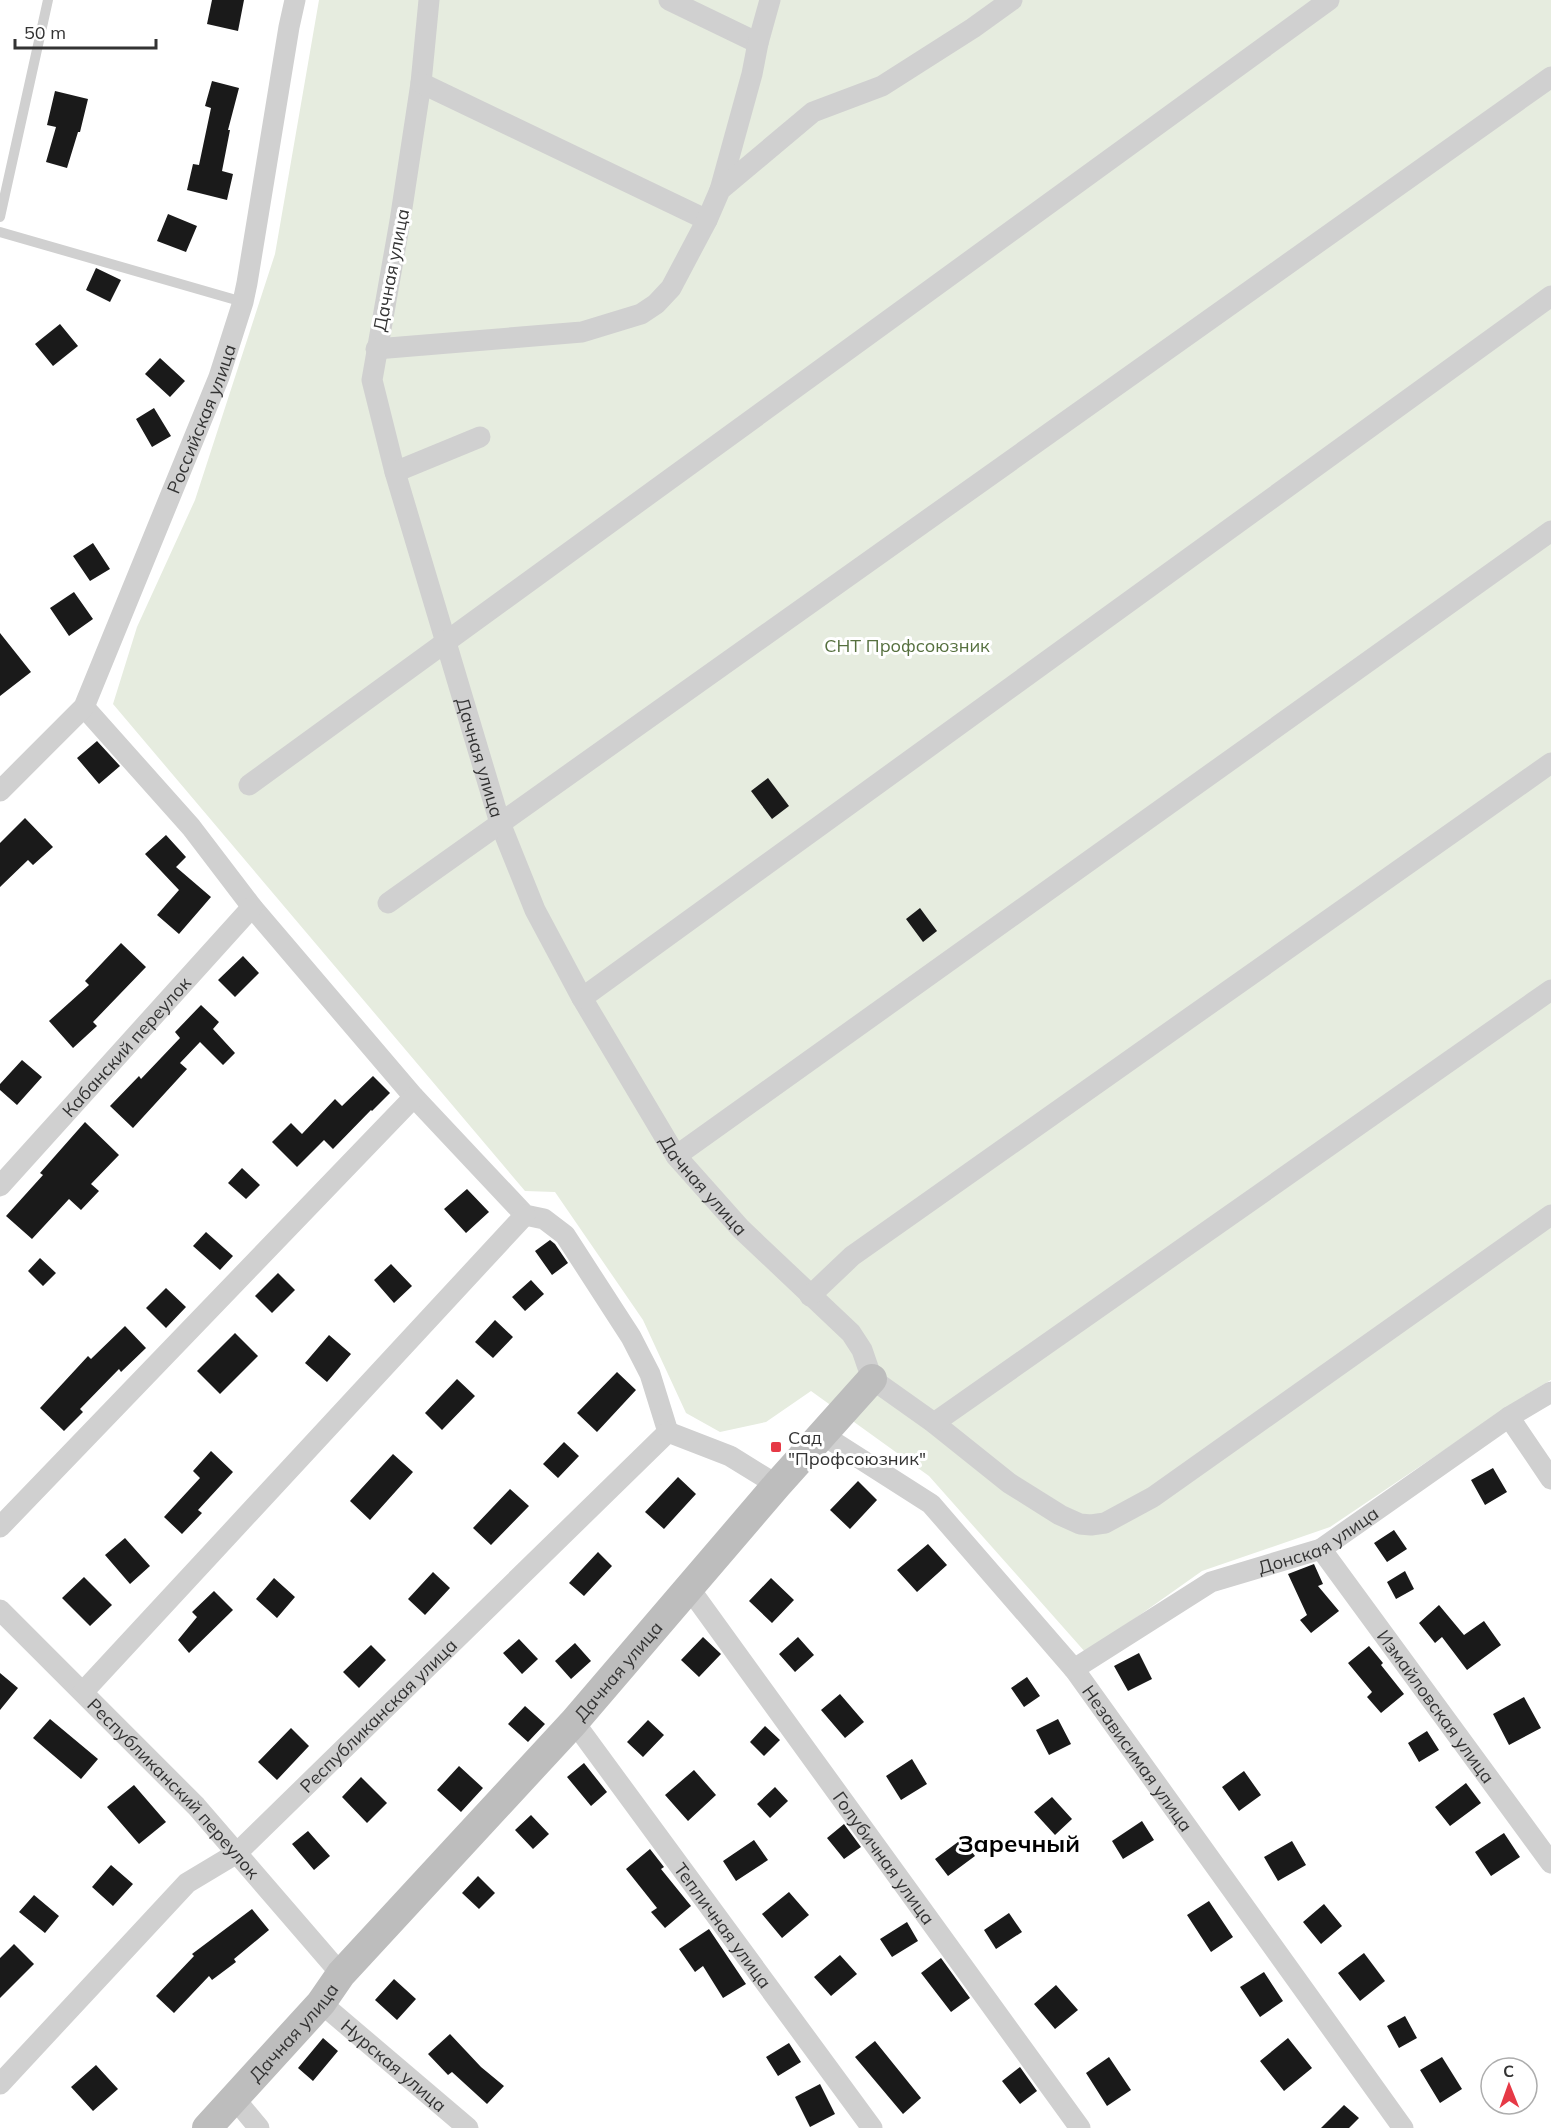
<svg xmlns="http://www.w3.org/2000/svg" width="1551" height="2128" font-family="Mulish,sans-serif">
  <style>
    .green { fill: #e6ecdf }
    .building { fill: #1a1a1a }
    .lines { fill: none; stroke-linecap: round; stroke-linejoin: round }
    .lane { stroke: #d0d0d0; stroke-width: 10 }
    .street { stroke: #d0d0d0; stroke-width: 21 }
    .secondary { stroke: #bdbdbd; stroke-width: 30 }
    .poi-dot { fill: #e63946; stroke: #fff; stroke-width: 2 }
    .labels { text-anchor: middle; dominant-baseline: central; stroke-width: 6; stroke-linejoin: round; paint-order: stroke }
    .street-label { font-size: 18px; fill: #333; stroke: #fff }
    .park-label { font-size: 18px; fill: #56703f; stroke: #fff }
    .poi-label { font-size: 18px; fill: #333; stroke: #fff; text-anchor: start }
    .district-label { font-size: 24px; font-weight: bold; fill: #000; stroke: #fff }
  </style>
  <rect width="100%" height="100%" fill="#fff"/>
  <path class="green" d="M319 0H1551V1380L1529 1393 1330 1527 1202 1571 1086 1653 929 1476 811 1391 766 1422 720 1432 686 1413 643 1320 555 1192 525 1191 113 704 137 627 195 500 275 254Z"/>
  <path class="building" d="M212 0H244L238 31 207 24Z
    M212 81 239 88 228 130H230L222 171 233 174 227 200 187 190 193 164 199 165 211 108 205 106Z
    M55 91 88 99 80 132H78L67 168 46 162 56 127 47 125Z
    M168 214 197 226 186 252 157 241Z
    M96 268 121 280 110 302 86 290Z
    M60 324 78 346 53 366 35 344Z
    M160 358 185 381 170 397 145 374Z
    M154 408 171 436 152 447 136 419Z
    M93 543 110 569 90 581 73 556Z
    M74 592 93 619 69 636 50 608Z
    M0 633 31 672 0 696Z
    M97 741 120 766 99 784 77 758Z
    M768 778 789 806 772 819 751 791Z
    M25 818 53 847 33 865 28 860 0 887V843Z
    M166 835 186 857 176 867 211 897 179 934 157 915 179 890 145 854Z
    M920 908 937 931 923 942 906 919Z
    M121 943 146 967 93 1022 97 1026 73 1048 49 1021 89 985 85 981Z
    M243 956 259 973 235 997 218 980Z
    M201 1005 219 1022 213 1029 235 1053 223 1065 200 1042 180 1063 187 1069 133 1128 110 1106 139 1076 141 1079 180 1038 175 1032Z
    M22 1060 42 1077 17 1105 0 1090V1084Z
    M373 1076 390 1093 372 1111 371 1110 333 1149 324 1140 297 1167 272 1142 291 1123 302 1134 335 1099 342 1106Z
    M85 1122 119 1155 91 1184 99 1191 81 1210 69 1199 32 1239 6 1216 43 1175 40 1173Z
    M242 1168 260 1185 246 1199 228 1183Z
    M467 1189 489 1212 466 1233 444 1209Z
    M206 1232 233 1256 220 1270 193 1246Z
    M550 1240 555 1244 568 1263 552 1275 535 1251Z
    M40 1258 56 1273 43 1286 28 1271Z
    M391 1264 412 1286 394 1303 374 1280Z
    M278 1273 295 1290 272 1313 255 1296Z
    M531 1280 544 1294 525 1311 512 1297Z
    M166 1288 186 1307 166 1328 146 1308Z
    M495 1320 513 1337 493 1358 475 1342Z
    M125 1326 146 1348 121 1372 119 1369 80 1409 83 1412 64 1431 40 1408 88 1356 91 1359Z
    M235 1333 258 1356 220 1394 197 1371Z
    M329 1335 351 1354 327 1382 305 1363Z
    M617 1372 636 1390 597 1432 577 1413Z
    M457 1379 475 1396 442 1430 425 1413Z
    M564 1442 579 1456 558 1478 543 1464Z
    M211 1451 233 1472 198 1510 202 1513 182 1534 164 1517 200 1478 193 1471Z
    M393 1454 413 1472 370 1520 350 1501Z
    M1493 1468 1507 1492 1485 1505 1471 1480Z
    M678 1477 696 1494 664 1529 645 1512Z
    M858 1481 877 1500 850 1529 830 1510Z
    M510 1489 529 1506 491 1545 473 1528Z
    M1394 1530 1407 1549 1387 1562 1374 1543Z
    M125 1538 150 1566 130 1584 105 1555Z
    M928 1544 947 1565 917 1592 897 1570Z
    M598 1552 612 1566 584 1596 569 1583Z
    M1314 1564 1323 1584 1318 1586 1339 1611 1311 1633 1300 1620 1307 1615 1288 1574Z
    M1405 1571 1414 1589 1396 1599 1387 1582Z
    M433 1572 450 1588 425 1615 408 1599Z
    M84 1577 112 1605 90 1626 62 1598Z
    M274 1578 295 1597 277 1618 256 1599Z
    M771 1578 794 1600 772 1623 749 1601Z
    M214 1591 233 1610 189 1653 178 1640 197 1617 192 1612Z
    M1439 1605 1464 1635 1484 1621 1501 1645 1467 1670 1442 1637 1435 1643 1419 1623Z
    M703 1637 721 1654 699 1677 681 1660Z
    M798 1637 814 1655 795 1672 779 1654Z
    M519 1639 538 1659 522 1674 503 1653Z
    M575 1643 591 1661 571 1679 555 1661Z
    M371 1645 386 1660 359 1688 343 1672Z
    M1369 1646 1383 1663 1381 1665 1404 1694 1381 1713 1367 1697 1372 1692 1348 1663Z
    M1139 1653 1152 1679 1128 1691 1114 1666Z
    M0 1673 18 1688 0 1710Z
    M1027 1677 1040 1696 1024 1707 1011 1688Z
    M840 1694 864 1722 845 1738 821 1710Z
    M1524 1697 1541 1728 1509 1745 1493 1714Z
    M525 1706 545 1724 528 1742 508 1724Z
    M50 1719 98 1759 81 1779 33 1738Z
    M1058 1719 1071 1744 1049 1755 1036 1730Z
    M648 1720 664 1735 643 1757 627 1742Z
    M765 1726 780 1740 764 1756 750 1742Z
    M291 1728 309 1746 277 1780 258 1762Z
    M1427 1731 1439 1750 1419 1762 1408 1743Z
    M912 1759 927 1784 901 1800 886 1776Z
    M584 1763 607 1792 591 1806 567 1777Z
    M459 1766 483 1788 461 1812 437 1790Z
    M694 1770 716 1795 688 1821 665 1795Z
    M1244 1771 1261 1795 1239 1811 1222 1787Z
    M361 1777 387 1803 367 1823 342 1797Z
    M1466 1783 1481 1803 1450 1826 1435 1807Z
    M134 1785 166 1822 139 1844 107 1807Z
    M775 1787 788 1801 770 1818 757 1804Z
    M1052 1797 1072 1819 1055 1835 1034 1812Z
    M531 1815 549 1834 533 1849 515 1830Z
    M1142 1821 1154 1840 1123 1859 1112 1841Z
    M844 1824 861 1847 844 1859 827 1838Z
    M308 1831 330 1856 314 1870 292 1844Z
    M1504 1833 1520 1857 1491 1876 1475 1852Z
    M962 1839 975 1856 948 1876 935 1859Z
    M754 1840 768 1860 736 1881 723 1861Z
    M1292 1841 1306 1865 1278 1881 1264 1857Z
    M650 1849 664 1867 661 1869 691 1906 665 1928 651 1912 657 1908 626 1869Z
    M111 1865 133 1884 113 1906 92 1887Z
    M478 1876 495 1893 479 1909 462 1893Z
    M789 1892 809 1915 782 1938 762 1914Z
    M34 1895 59 1916 45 1933 19 1912Z
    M1209 1901 1233 1937 1211 1952 1187 1915Z
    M1324 1904 1342 1926 1321 1944 1303 1922Z
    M252 1909 269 1930 234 1959 236 1962 212 1980 209 1976 174 2013 156 1996 194 1956 192 1954Z
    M1009 1913 1022 1932 996 1949 984 1930Z
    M907 1922 918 1941 892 1957 880 1939Z
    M709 1929 746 1984 723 1998 703 1966 695 1972 679 1949Z
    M14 1944 34 1964 0 1998V1958Z
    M1364 1953 1385 1981 1360 2001 1338 1973Z
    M840 1955 857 1974 831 1996 814 1977Z
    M941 1958 970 1998 951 2012 921 1973Z
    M1264 1972 1283 2001 1260 2017 1240 1987Z
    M394 1979 416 1999 397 2020 375 2000Z
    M1056 1985 1078 2010 1055 2029 1034 2004Z
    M1405 2016 1417 2038 1399 2048 1387 2026Z
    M450 2034 481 2067 504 2086 487 2104 452 2072 448 2075 428 2054Z
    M323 2038 338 2051 313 2081 298 2068Z
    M1288 2038 1312 2068 1284 2091 1260 2061Z
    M875 2041 921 2098 903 2114 855 2057Z
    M789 2043 801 2062 778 2076 766 2057Z
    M1109 2057 1131 2090 1107 2106 1086 2073Z
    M1442 2057 1462 2089 1440 2103 1420 2070Z
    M96 2065 118 2089 93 2111 71 2087Z
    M1020 2067 1037 2091 1020 2104 1002 2081Z
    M820 2084 835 2114 810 2127 795 2097Z
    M1344 2105 1359 2118 1349 2128H1321Z"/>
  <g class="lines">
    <path class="lane" d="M0 217 48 0
      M0 232 243 302"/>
    <g class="street">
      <path id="s1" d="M429 0 421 83 400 221 372 380 395 472 500 823 535 910 582 998 676 1156 741 1229 851 1333 862 1350 872 1379 934 1423 1009 1483 1060 1515 1080 1524 1091 1525 1105 1523 1153 1497 1551 1215"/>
      <path d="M669 0 758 43"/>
      <path d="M421 83 707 220"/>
      <path d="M720 190 752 74 758 43 770 0"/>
      <path d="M376 349 582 332 641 314 656 304 671 288 707 220 720 190 813 112 882 86 973 28 1012 0"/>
      <path d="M395 472 480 437"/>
      <path d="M84 707 191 827 252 907 414 1097 525 1215 544 1219 565 1235 631 1337 650 1374 668 1432"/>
      <path d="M249 785 1329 0"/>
      <path id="s2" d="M0 791 84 707 219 377 243 302 247 283 289 27 295 0"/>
      <path d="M388 903 1551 77"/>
      <path d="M582 998 1551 296"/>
      <path d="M676 1156 1551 531"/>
      <path id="s3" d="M0 1186 252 907"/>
      <path d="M810 1296 852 1256 1551 763"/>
      <path d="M1509 1417 1551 1479"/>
      <path d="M934 1423 1551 990"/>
      <path id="s4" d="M823 1435 931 1504 1074 1669 1403 2128"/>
      <path d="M0 1527 414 1097"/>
      <path id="s5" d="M1321 1549 1551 1863"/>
      <path id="s6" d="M689 1588 1080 2128"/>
      <path id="s7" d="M0 1610 196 1806 341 1974"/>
      <path id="s8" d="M1074 1669 1211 1582 1321 1549 1509 1417 1551 1392"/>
      <path d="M83 1692 525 1215"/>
      <path id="s9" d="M574 1722 872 2128"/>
      <path id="s10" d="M321 2003 468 2128"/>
      <path id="s11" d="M0 2084 187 1883 237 1853 668 1432 730 1456 777 1485"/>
      <path d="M235 2099 259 2128"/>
    </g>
    <path class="secondary" id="s12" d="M207 2128 321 2003 341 1974 574 1722 777 1485 872 1379"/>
  </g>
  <rect class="poi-dot" x="770" y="1441" width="12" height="12" rx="3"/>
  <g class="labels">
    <g class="street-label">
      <text transform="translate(391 270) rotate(-79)">Дачная улица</text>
      <text stroke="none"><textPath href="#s2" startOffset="430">Российская улица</textPath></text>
      <text stroke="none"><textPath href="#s1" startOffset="777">Дачная улица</textPath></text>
      <text stroke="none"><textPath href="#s3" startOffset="188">Кабанский переулок</textPath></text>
      <text stroke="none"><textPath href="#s1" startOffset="1263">Дачная улица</textPath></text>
      <text stroke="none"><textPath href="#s8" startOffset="278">Донская улица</textPath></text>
      <text stroke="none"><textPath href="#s12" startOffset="615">Дачная улица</textPath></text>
      <text stroke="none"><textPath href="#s5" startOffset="195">Измайловская улица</textPath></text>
      <text stroke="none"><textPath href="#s11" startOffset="530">Республиканская улица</textPath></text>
      <text stroke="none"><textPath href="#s4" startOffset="456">Независимая улица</textPath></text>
      <text stroke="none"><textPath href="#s7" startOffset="249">Республиканский переулок</textPath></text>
      <text stroke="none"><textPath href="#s6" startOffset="333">Голубичная улица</textPath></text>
      <text stroke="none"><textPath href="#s9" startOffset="252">Тепличная улица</textPath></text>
      <text stroke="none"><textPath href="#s12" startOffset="129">Дачная улица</textPath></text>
      <text stroke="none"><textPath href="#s10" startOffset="96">Нурская улица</textPath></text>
    </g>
    <g class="park-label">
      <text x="907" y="645">СНТ Профсоюзник</text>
    </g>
    <g class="poi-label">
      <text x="788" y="1437">Сад<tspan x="788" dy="21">"Профсоюзник"</tspan></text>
    </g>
    <g class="district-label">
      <text x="1019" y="1843">Заречный</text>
    </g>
  </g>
  <g transform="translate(1509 2086) rotate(359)"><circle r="28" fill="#ffffff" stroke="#adadad" stroke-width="1.5"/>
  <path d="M0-4.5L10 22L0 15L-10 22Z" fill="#e63946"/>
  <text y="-9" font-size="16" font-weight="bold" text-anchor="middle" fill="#333333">С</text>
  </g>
  <path d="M15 39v9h141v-9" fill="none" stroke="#333333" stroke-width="3"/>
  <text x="24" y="39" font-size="18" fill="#333333" stroke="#ffffff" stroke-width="4.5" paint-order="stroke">50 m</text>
</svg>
